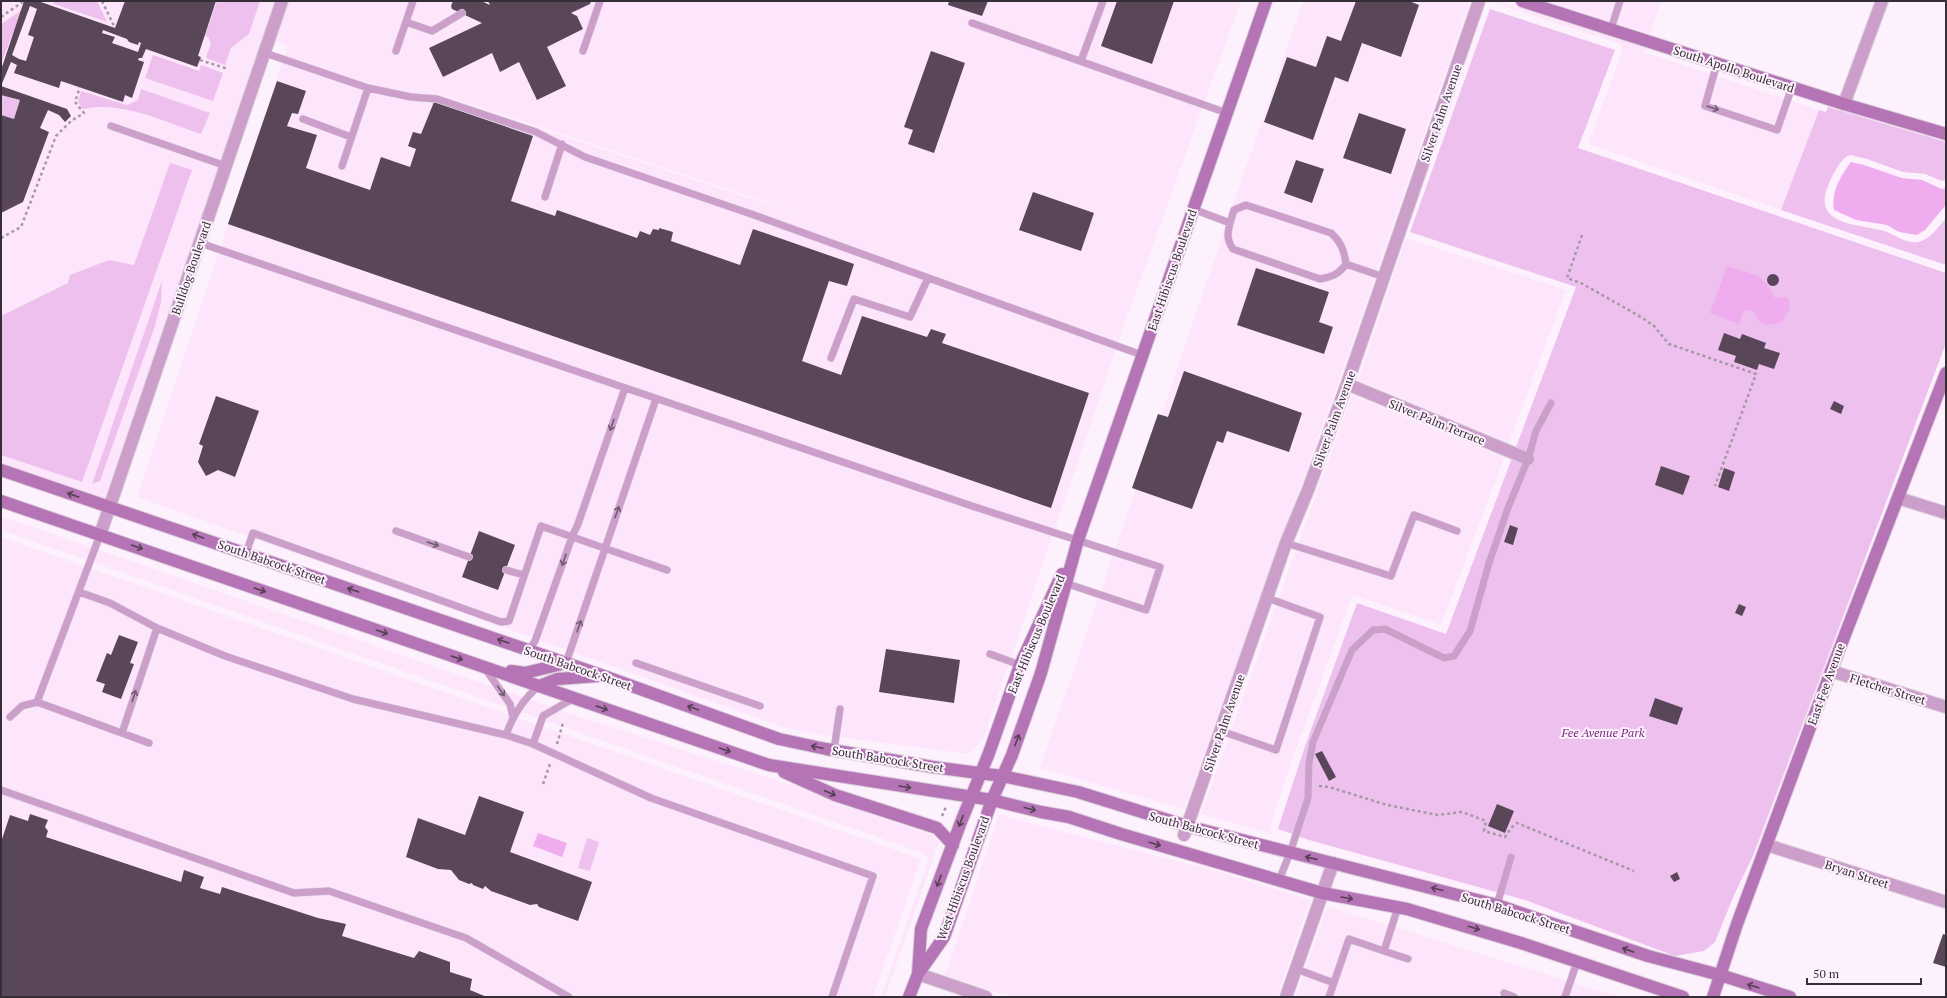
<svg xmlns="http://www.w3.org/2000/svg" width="1947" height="998" font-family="'PT Serif',serif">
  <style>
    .built { fill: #fde6fc; fill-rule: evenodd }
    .green { fill: #eec0ee }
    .water { fill: #efadf0 }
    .building { fill: #594759; fill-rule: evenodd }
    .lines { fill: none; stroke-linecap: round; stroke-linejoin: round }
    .lane-casing { stroke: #daceda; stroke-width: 8 }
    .street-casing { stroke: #daceda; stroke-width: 14 }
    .secondary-casing { stroke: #daceda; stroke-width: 14 }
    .path { stroke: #a499a4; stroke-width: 2.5; stroke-dasharray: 3 3; stroke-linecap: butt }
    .lane { stroke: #cc9fcb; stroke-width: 7 }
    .street { stroke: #cc9fcb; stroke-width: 12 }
    .secondary { stroke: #b574b5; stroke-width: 12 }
    .oneway { stroke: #725b72 }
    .oneway2 { stroke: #564056 }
    .labels { text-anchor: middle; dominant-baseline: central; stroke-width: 4; stroke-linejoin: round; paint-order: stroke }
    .street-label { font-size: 12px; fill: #362e36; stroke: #fef1fe }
    .park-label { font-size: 12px; font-style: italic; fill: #792d7c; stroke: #fef1fe }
  </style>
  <rect width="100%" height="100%" fill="#fef1fe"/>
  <path class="built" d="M1 1H1241L1125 323 984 737 969 754 824 735 786 728 137 497 288 45 270 38 110 508 1 470ZM386 77 614 151 971 272Z
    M1303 1H1470L1339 381 1184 809 1040 768Z
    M1489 1H1496L1645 48 1644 52 1819 110 1781 210 1588 144 1622 52 1621 46 1618 43Z
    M1548 1H1661L1650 34Z
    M1406 238 1566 290 1509 443 1358 380Z
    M1352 395 1504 458 1441 625 1359 597 1354 596 1351 599 1297 746 1270 827 1273 834 1201 814Z
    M1 516 583 718 795 786 832 802 932 835 939 842 885 997H881L928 862 927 856 923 853 1 530Z
    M1 537 921 859 873 997H1Z
    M999 815 1231 875 1310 900 1277 997H1011L945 975Z
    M1327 906 1619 997H1296Z"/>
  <path class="green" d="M53 1H97L107 22 54 4Z
    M217 1H260L249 34 231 48 225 65 206 58 211 43 208 37 205 36Z
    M1490 9 1615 50 1578 148 1946 273V343L1753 856 1734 895 1715 942 1704 951 1675 956 1525 900 1309 840 1278 829 1304 749 1357 603 1446 634 1576 287 1410 232Z
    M22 10 1 64V24Z
    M153 55 199 71 201 65 223 73 213 101 145 78Z
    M141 89 210 113 201 134C165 122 121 100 83 109L78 102 81 91 127 105 138 100Z
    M1 95 20 100 14 119 1 115Z
    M1828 107 1946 142V180L1942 181 1925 174 1903 172 1867 159 1850 155C1841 158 1835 171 1831 179 1829 184 1826 190 1825 196 1820 226 1865 225 1884 231 1895 234 1905 244 1918 242 1930 240 1939 226 1946 218V265L1781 210 1819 110 1826 112Z
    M170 163 192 170 82 482 1 455V316L68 283 70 275 109 260 134 265Z
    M162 281 161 302 155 326 100 481 92 484Z
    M587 838 599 842 590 871 578 868Z"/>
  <path class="water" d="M1851 162 1864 165 1902 178 1922 180 1942 189 1946 188V205L1925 230 1917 235 1899 232 1887 225 1856 220 1834 210C1831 191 1840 177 1851 162Z
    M1727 266 1759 276 1767 284 1775 298 1786 297 1789 299 1790 309 1780 323C1763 327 1762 324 1753 311L1744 310 1739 324 1710 313Z
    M538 833 567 843 562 857 533 846Z"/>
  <path class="building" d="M24 1H38L115 28 125 1H216L198 56 201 57 197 67 146 49 142 58H139L138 60 144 62 132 98 125 95 123 102 61 81 59 88 14 73 17 65 11 62 1 86V70ZM30 6 37 9 28 35 34 37 26 61 19 59 12 55ZM103 30 127 39 129 42 138 45 139 42 141 43 138 52 112 43 115 37 102 33Z
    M453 1H481L490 5 488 1H591L590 4 571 13 577 16 583 29 547 47 566 86 537 100 519 62 500 72 492 53 443 77 429 48 482 23 452 9 451 6Z
    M949 1H988L982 16 948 5Z
    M1117 1H1174L1152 64 1101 46Z
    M1356 1H1409L1419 5 1401 57 1362 43 1348 82 1335 77 1313 140 1264 122 1287 57 1316 67 1327 36 1341 41Z
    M931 51 965 63 934 153 908 144 913 130 904 127Z
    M277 81 306 91 298 114 292 113 287 126 317 135 306 168 370 190 381 157 410 167 416 149 408 146 413 132 421 134 434 102 533 136 511 201 555 216 557 210 637 238 640 231 650 235 653 229 659 230V228L673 232 671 241 740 265 753 229 854 264 847 286 829 281 802 361 841 375 862 316 927 337 931 329 946 334 942 343 1089 393 1051 508 228 224Z
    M1 86 67 109 71 116 65 122 59 115 48 110 40 128 49 132 23 202 1 213V115L14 119 20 100 1 95Z
    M1359 113 1406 129 1391 174 1343 158Z
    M1296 160 1324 169 1312 203 1284 193Z
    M1033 192 1094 213 1081 251 1019 230Z
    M1256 268 1329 292 1319 322 1333 327 1324 354 1237 325Z
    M1767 280a6 6 0 1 1 12 0a6 6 0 1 1-12 0Z
    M1724 333 1740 339 1742 334 1766 343 1764 348 1780 353 1774 369 1759 364 1757 370 1734 362 1736 356 1718 350Z
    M1184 371 1302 413 1289 452 1227 431 1223 443 1217 441 1192 509 1132 488 1158 414 1168 417Z
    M216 396 259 411 235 477 218 470 206 476 198 462 203 446 199 444Z
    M1834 401 1844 406 1841 414 1830 409Z
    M1661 466 1690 476 1683 495 1655 485Z
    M1724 468 1735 472 1729 491 1718 487Z
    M1510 525 1518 528 1513 545 1504 542Z
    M479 531 515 545 498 590 462 577Z
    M1739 604 1746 607 1742 616 1735 613Z
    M119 635 138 642 130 663 134 664 121 699 102 692 105 684 96 681 107 653 111 655Z
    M886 649 960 660 954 703 879 692Z
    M1655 698 1683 708 1677 725 1649 716Z
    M1322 751 1336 777 1329 781 1315 754Z
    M479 796 524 812 510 852 592 882 578 921 539 907 537 904 530 905 491 891 485 886 483 889 473 885 472 883 469 884 459 880 451 870 438 869 406 857 418 818 465 835Z
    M1497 804 1514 811 1505 833 1488 826Z
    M30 814 48 820 45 827 48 831 46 837 181 882 184 870 204 877 200 888 220 894 222 887 318 918 346 924 342 936 414 958 419 951 450 962V972L472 979 470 990 487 997H1V842L10 815 28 821Z
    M1677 872 1680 879 1674 882 1670 876Z
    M1943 934 1946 935V967L1933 963Z"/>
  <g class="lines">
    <defs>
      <path id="lane" d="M406 22 432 31 462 13
        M972 23 1227 113
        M1611 29 1620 1
        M396 51 413 1
        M583 51 600 1
        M265 53 368 88 411 97 437 99 536 132 585 157 754 215 1142 355
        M1081 61 1103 1
        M1717 63 1705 106 1777 130 1792 87
        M303 119 351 137
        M111 126 226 166
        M342 166 368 88
        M545 197 562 144
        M1193 209 1230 223 1234 210 1246 205 1331 233C1341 242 1344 250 1346 264L1384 277
        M1230 223C1227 234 1227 240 1233 249L1320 279C1332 277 1339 274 1346 264
        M200 243 972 506 1160 567 1146 610 1065 583
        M831 358 854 299 910 317 928 278
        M396 531 469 557
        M1286 543 1391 576 1414 515 1457 531
        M246 553 253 533 501 622 509 621 541 526 667 570
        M506 570 524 575
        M79 592 110 603 157 628 225 656 353 699 506 735 533 744 651 798 873 876 832 997
        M529 650 535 641 572 537 578 524 625 388
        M990 654 1020 665
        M566 663 656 399
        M636 663 760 706
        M484 667 510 704 513 717
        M37 702 149 743
        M10 717 22 706 37 702 100 535
        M1221 731 1276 750 1320 617 1267 598
        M122 733 157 628
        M506 735C513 715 523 699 539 686
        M533 744 543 716 574 698
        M834 750 840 709
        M1 790 294 893 329 891 466 938 569 997
        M1279 880 1290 853 1308 798 1309 763 1313 742 1352 650 1373 630 1385 629 1444 658 1454 656 1470 631 1489 563 1508 508 1528 459 1536 431 1551 403
        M1497 905 1511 857
        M1384 951 1408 959
        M1296 969 1334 983
        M1504 993 1514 997
        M1329 997 1349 939 1384 951 1398 907
        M1565 997 1577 962"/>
      <path id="street" d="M1844 104 1882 1
        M1347 384 1528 459
        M1898 498 1946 513
        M100 535 282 1
        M1831 671 1946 707
        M1184 835 1286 543 1308 490 1347 384 1479 1
        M1767 845 1946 902
        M918 974 986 997
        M1286 997 1333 863"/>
      <path id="secondary" d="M1522 1 1844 104 1946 134
        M1 470 604 676 779 739 826 749 933 767 1002 776 1078 792 1187 826 1497 905 1648 956 1720 975 1790 997
        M1 501 769 765 992 800 1041 812 1069 817 1121 834 1322 893 1407 909 1521 943 1683 997
        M511 671 525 673 566 663
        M539 686 557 679 598 676
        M784 772 835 795 937 828 953 845
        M918 974 944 937 992 800 1012 755 1041 673 1078 540 1266 1
        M909 997 918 974 921 929 961 822 989 753 1020 665 1062 574
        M1713 997 1737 924 1831 671 1946 373"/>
    </defs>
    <use href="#lane" class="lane-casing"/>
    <use href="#street" class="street-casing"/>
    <use href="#secondary" class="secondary-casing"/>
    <path class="path" d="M102 1 115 28
      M1 17 24 1
      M200 60 228 69
      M1582 235 1567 278 1581 283 1641 317 1654 326 1669 344 1756 374 1715 486
      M1 238 21 227 56 136 71 121 84 113 75 102 80 87
      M557 744 563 723
      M543 784 550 764
      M1319 786 1329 787 1387 805 1438 815 1462 812 1486 821 1484 831 1505 837 1511 828 1517 823 1634 871
      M942 816 946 807"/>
    <use href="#lane" class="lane"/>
    <use href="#street" class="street"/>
    <use href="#secondary" class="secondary"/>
  </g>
  <defs><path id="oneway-shaft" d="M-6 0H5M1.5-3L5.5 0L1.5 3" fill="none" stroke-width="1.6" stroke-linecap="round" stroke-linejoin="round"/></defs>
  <g class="oneway">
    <use href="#oneway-shaft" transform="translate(1713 108) rotate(18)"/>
    <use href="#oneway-shaft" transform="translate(612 425) rotate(109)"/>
    <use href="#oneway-shaft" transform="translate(617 512) rotate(-71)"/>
    <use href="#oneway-shaft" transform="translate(433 544) rotate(19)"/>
    <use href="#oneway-shaft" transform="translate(564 560) rotate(109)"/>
    <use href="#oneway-shaft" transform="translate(579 626) rotate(-71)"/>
    <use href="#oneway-shaft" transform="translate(501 691) rotate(55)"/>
    <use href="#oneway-shaft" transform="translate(134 696) rotate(-72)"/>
  </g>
  <g class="oneway2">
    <use href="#oneway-shaft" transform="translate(73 495) rotate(-161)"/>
    <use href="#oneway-shaft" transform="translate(198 536) rotate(-161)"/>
    <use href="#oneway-shaft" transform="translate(137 547) rotate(19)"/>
    <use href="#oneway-shaft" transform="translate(260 590) rotate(19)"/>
    <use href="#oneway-shaft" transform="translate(353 590) rotate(-161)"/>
    <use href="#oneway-shaft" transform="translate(382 632) rotate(19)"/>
    <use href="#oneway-shaft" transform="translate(503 641) rotate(-161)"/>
    <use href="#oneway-shaft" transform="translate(457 658) rotate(19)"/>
    <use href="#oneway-shaft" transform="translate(602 708) rotate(19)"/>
    <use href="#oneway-shaft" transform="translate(693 708) rotate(-160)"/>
    <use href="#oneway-shaft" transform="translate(1017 740) rotate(-70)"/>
    <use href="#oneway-shaft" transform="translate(817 747) rotate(-168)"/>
    <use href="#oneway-shaft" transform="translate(725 750) rotate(19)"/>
    <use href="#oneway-shaft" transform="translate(905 787) rotate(9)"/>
    <use href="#oneway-shaft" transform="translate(830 793) rotate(23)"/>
    <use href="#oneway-shaft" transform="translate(1030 809) rotate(14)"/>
    <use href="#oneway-shaft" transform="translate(961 821) rotate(111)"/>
    <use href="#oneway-shaft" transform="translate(1155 844) rotate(16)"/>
    <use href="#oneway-shaft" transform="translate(1311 858) rotate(-167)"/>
    <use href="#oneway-shaft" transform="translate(939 881) rotate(110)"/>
    <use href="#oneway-shaft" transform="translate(1437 889) rotate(-166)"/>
    <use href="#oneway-shaft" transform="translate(1347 898) rotate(10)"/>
    <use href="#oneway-shaft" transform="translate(1474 928) rotate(16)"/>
    <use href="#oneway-shaft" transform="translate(1628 950) rotate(-161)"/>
    <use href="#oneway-shaft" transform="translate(1753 986) rotate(-163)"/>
  </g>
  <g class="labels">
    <g class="street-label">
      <text transform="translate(1734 69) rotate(18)">South Apollo Boulevard</text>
      <text transform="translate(1441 113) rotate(-71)">Silver Palm Avenue</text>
      <text transform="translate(191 268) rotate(-71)">Bulldog Boulevard</text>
      <text transform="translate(1172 270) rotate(-71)">East Hibiscus Boulevard</text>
      <text transform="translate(1334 419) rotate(-70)">Silver Palm Avenue</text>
      <text transform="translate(1437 422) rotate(22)">Silver Palm Terrace</text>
      <text transform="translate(272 562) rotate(19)">South Babcock Street</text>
      <text transform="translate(1036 634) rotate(-67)">East Hibiscus Boulevard</text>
      <text transform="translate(578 668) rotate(19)">South Babcock Street</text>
      <text transform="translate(1826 684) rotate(-70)">East Fee Avenue</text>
      <text transform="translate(1888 689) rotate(17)">Fletcher Street</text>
      <text transform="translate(1224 723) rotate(-71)">Silver Palm Avenue</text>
      <text transform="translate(888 759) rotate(9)">South Babcock Street</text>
      <text transform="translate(1204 830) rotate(15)">South Babcock Street</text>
      <text transform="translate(1857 874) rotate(18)">Bryan Street</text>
      <text transform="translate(963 878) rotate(-70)">West Hibiscus Boulevard</text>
      <text transform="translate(1516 913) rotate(17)">South Babcock Street</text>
    </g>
    <g class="park-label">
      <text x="1603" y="732">Fee Avenue Park</text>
    </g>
  </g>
  <rect width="1947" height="998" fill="none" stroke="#362e36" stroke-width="4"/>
  <path d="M1807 978v6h114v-6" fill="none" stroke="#362e36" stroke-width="2"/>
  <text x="1813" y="978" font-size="12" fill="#362e36" stroke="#fef1fe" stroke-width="3" paint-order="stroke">50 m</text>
</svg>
